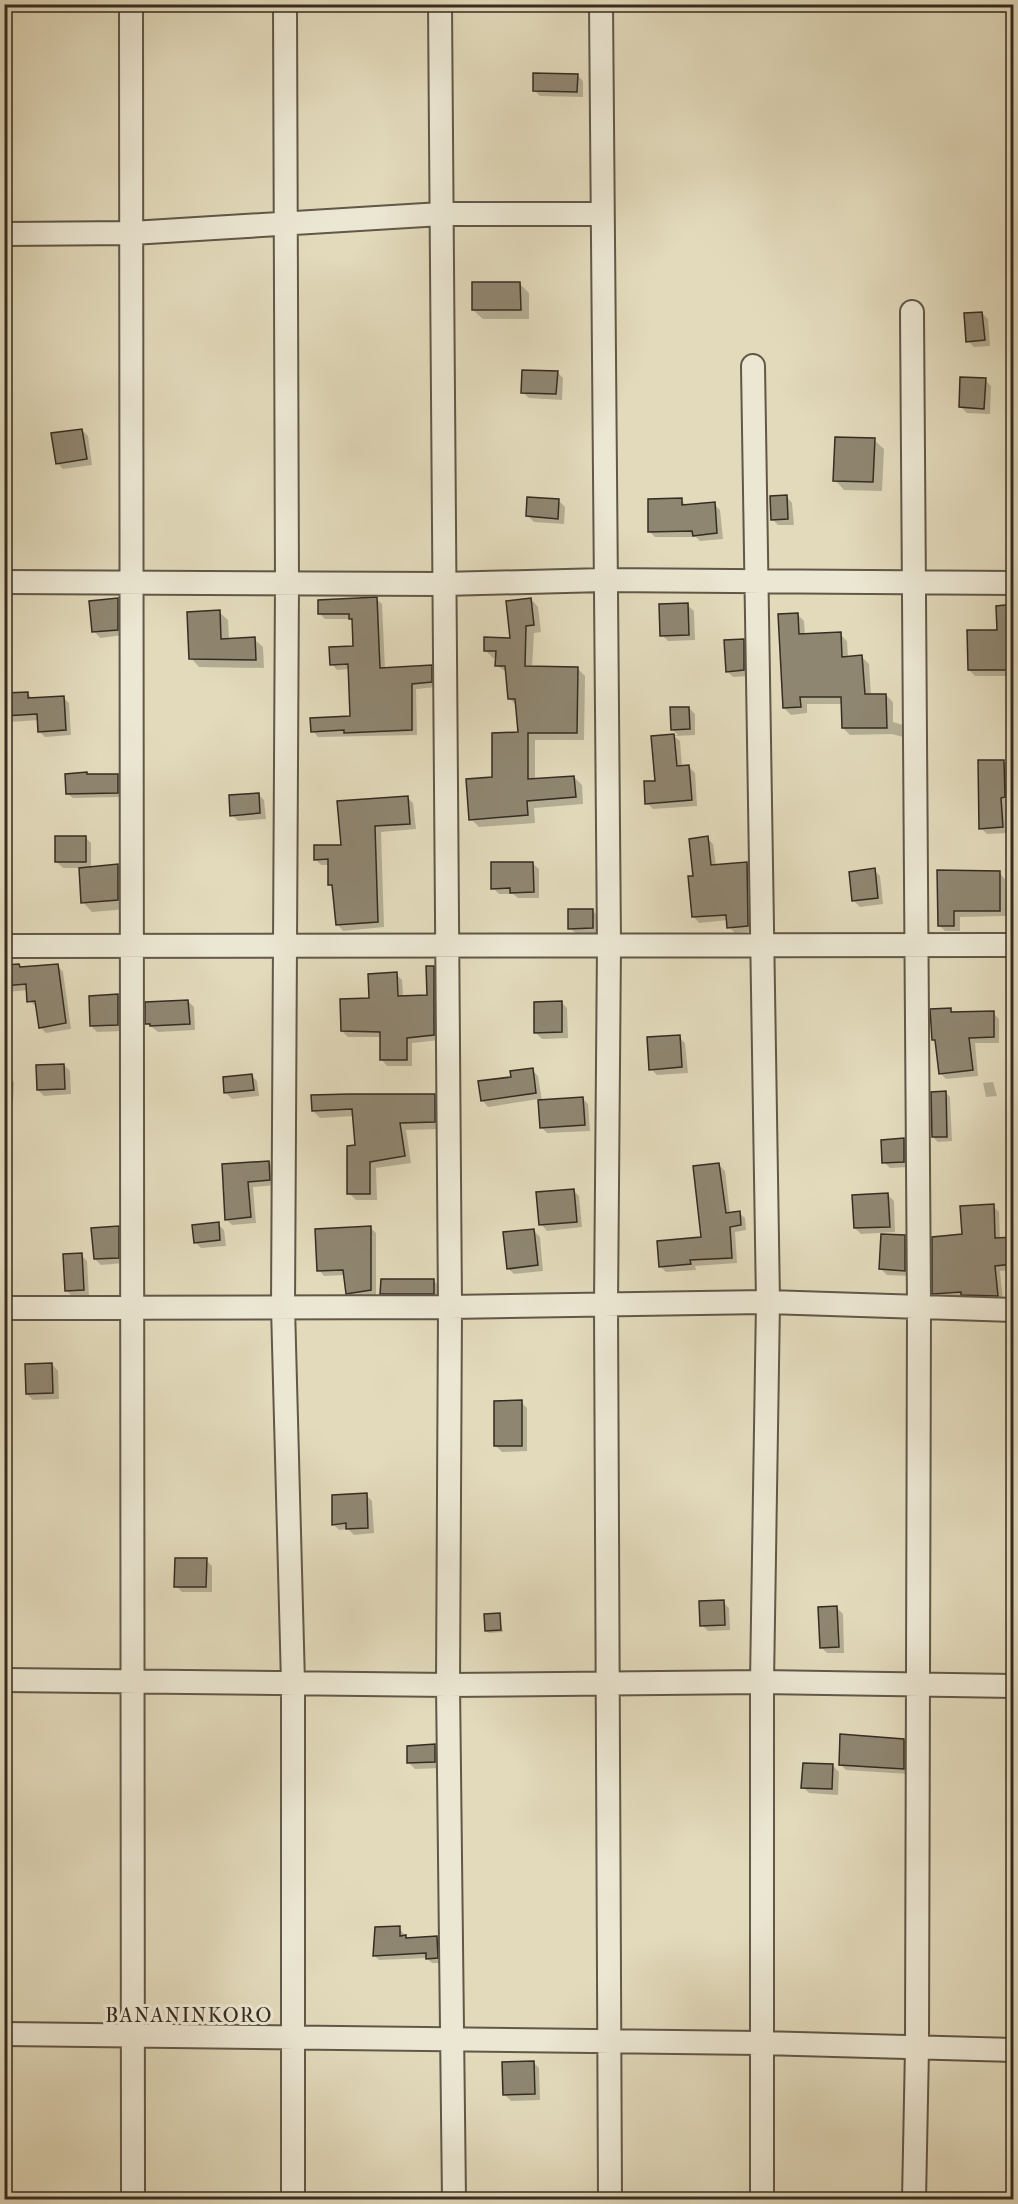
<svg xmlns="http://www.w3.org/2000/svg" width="1018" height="2204" font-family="'IM FELL French Canon',serif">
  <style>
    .shadow { fill: #0003 }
    .building { fill: #8f8671; stroke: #362c21; stroke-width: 1.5 }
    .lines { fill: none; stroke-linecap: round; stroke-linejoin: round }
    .minor-casing { stroke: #615848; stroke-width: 26 }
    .minor { stroke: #ece7d3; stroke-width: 22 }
    .labels { text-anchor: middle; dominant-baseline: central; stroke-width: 6; stroke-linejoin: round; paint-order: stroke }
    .quarter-label { font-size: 20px; letter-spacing: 1.5px; fill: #362c21; stroke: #ece7d3 }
  </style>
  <rect width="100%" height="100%" fill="#e2dabb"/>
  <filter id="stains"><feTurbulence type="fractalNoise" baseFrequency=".00333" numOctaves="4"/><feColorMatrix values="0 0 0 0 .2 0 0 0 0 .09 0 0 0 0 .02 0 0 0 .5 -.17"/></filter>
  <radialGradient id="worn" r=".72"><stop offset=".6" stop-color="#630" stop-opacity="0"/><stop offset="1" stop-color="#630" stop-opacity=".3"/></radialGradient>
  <path class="shadow" d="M577 75 583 81V97L540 96 534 90Z
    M520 284 529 293V319H483L473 310Z
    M982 313 988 319 990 346 974 347 968 341Z
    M557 372 563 378 562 400 529 398 522 392Z
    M985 380 991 386 990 414 967 413 961 407Z
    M82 430 88 436 92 465 63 469 57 463Z
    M874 440 884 449 882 491 844 490 835 480Z
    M786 496 792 503 794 525H778L772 519Z
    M681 500 687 506 714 504 720 510 723 539 700 541 696 537H655L649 531Z
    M559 501 565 507 564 524 534 522 528 516Z
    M376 599 382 604 385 669 431 666 437 672V687L416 689 417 735 318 737 313 731 352 717 350 669 337 670 332 664 355 647 353 621 350 619H325L319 613Z
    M531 599 538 607 541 632 534 633 532 668H577L585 676 584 740H535V780L574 777 582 785 583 804 534 808 535 823 479 827 471 819 519 734 517 706 510 699 508 673 496 665 497 658H493L485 650 512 640Z
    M117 600 123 606 124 635 100 638 94 631Z
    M687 605 694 611 695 640 668 641 662 635Z
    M1014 606V676H975L969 670 999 632Z
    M219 612 228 620 229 640 254 639 263 647 264 668 199 667 191 658Z
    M797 614 804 621 805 635 840 634 847 641 848 658 862 657 869 664 871 696 886 695 893 702V722L903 725V737L892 734 850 735 843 728V704H807V713L791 715 784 708Z
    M743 640 749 646 750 676 733 677 727 671Z
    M27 693 33 699 63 697 69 703 71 735 45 737 39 731V720L9 722 4 717V695Z
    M689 708 695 714V735L674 736 680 741 682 767H689L695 773 697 806 653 809 647 803 656 782 652 737 678 735 672 729Z
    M1003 761 1009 767 1010 803H1006L1008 833 987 834 981 828Z
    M118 775 122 780V797L73 798 68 794 88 776Z
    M258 794 264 800 266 819 238 821 232 815Z
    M407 797 413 803 416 829 381 832 384 927 343 931 337 924 329 865H321L315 859 343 846Z
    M85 837 91 843V868L118 866 127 875V909L92 912 83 902 80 868H63L57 862Z
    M707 838 713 844 716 866 747 864 753 870 754 931 735 933 729 927 728 920 699 923 693 916 695 877Z
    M532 863 539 869V898H518L513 894H499L493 888Z
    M874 870 880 876 883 904 860 907 854 901Z
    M938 872 999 873 1005 879 1006 916 960 917V931H945L939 925Z
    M592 910 598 916 599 934H576L570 928Z
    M57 965 63 972 71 1029 46 1033 40 1027 37 1007 29 1001 28 990 7 992 4 990V967Z
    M433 967 439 973 440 1040 412 1043V1066H387L382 1060V1037H348L342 1031 396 974 402 980 403 997 428 996Z
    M118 996 124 1002V1031L97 1032 91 1026Z
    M188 1001 194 1007 195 1030 158 1032 147 1023Z
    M561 1002 567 1008 568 1038 542 1039 536 1033Z
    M950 1009 954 1013H993L999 1019V1043H975L978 1076 946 1079 940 1073 936 1042 933 1039Z
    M679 1037 685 1043 688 1073 657 1075 651 1069Z
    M64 1065 70 1071 71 1094 44 1096 38 1090Z
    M532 1070 538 1076 542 1101 582 1098 588 1104 590 1131 547 1133 541 1127 539 1099 488 1107 482 1100 512 1078Z
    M251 1075 257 1081 259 1096 232 1099 226 1093Z
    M4 1076 14 1082 13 1103H4Z
    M993 1082 997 1096 986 1097 983 1083Z
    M945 1092 950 1097 952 1141 938 1142 933 1137Z
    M434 1096 441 1103 442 1129 406 1130 411 1163 376 1168 377 1200H356L349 1193 356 1147 354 1116 320 1118 313 1111Z
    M1014 1107V1144L1010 1141 1006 1108Z
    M904 1140 910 1146V1167L890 1168 884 1162Z
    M269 1162 275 1168 276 1185 253 1187 256 1223 232 1225 226 1219 223 1165Z
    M719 1165 725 1171 730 1214 739 1213 745 1218 746 1230 735 1232 737 1263 695 1266 696 1270 666 1272 660 1266 703 1239Z
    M573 1190 579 1196 582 1227 547 1231 541 1224Z
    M888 1195 894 1201 895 1232 861 1234 855 1228Z
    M993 1206 999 1212 1000 1239 1014 1238V1270L1000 1271 1003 1301 940 1299 934 1293 963 1236Z
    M218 1224 224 1230 226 1246 201 1248 195 1242Z
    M118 1228 124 1234V1263L101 1265 95 1259Z
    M371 1228 376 1233V1296L354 1299 348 1293 345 1275 324 1276 319 1270Z
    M534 1231 540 1237 543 1271 514 1274 508 1268Z
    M904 1237 910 1243 911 1276 887 1275 881 1269Z
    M81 1255 87 1261 89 1296 73 1297 67 1291Z
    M433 1280 439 1286 440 1299H388L382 1293Z
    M52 1364 58 1371 59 1399 33 1400 27 1394Z
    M521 1402 527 1408V1451L502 1452 496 1446Z
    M366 1495 372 1501 374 1533 354 1535 348 1529 339 1530 333 1524Z
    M206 1560 212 1566V1592H182L176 1586Z
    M723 1602 729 1608 730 1630 708 1631 702 1625Z
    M837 1608 843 1614 844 1653H827L821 1647Z
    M499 1615 503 1632 489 1633 486 1631Z
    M904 1741 909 1746V1774L846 1770 840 1764Z
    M435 1746 441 1752V1768L415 1769 409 1763Z
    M833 1766 839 1772 838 1795 809 1793 803 1787Z
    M399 1928 408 1939 437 1938 442 1943V1963H432L427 1958 379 1960 374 1955Z
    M533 2062 539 2068 540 2100 511 2101 505 2095Z"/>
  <path class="building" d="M533 73 578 74 577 92 533 91Z
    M472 282H520L521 310H472Z
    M982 312 985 340 966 342 964 313Z
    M522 370 558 371 556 394 521 393Z
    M960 377 986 378 984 409 959 407Z
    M82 429 87 459 56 464 51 433Z
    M835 437 875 438 873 482 833 481Z
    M787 495 788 519 771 520 770 496Z
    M527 497 559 499 558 519 526 516Z
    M682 498V505L715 502 717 533 693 536 692 531 648 532V499Z
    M377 597 380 668 432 665V682L412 684V730L344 733V730L311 732 310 718 350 716 348 664 330 665 329 647 353 646 352 619H349V614H318V600Z
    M118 598V630L92 632 89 601Z
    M531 598 534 625 526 626 525 666 578 667 577 733H528V779L574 776 576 797 527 801 528 815 469 820 466 779 492 777V733L518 732 515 699H508L505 666H495L496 651H484V637L510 638 506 601Z
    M688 603 689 635 660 636 659 604Z
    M1014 604V670H968L967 630H997L996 606Z
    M220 610 221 639 255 637 256 660 189 659 187 612Z
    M798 613 799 634 841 632 842 657 862 655 865 694H886L887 728H842L841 697H800L801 707 783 708 778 614Z
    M744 639V670L726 672 724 640Z
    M28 692V698L64 696 66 730 38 732 37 714 4 716V693Z
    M670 707H689L690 729 671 730Z
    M674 734 677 766 689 765 692 800 645 804 644 781H655L651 736Z
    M978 760H1004L1005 797 1001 798 1003 827 979 829Z
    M87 772V774H118V793L66 794 65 774Z
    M259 793 260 813 230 816 229 795Z
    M408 796 410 824 375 826 378 922 336 925 332 885H328V859L314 860V845H341L337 801Z
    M55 836H86V862H55Z
    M708 836 711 865 747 862 748 926 727 928 726 915 692 917 688 876H693L689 839Z
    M491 862H533L534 892 510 893V888L491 889Z
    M118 864V900L81 903 79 868Z
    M875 868 878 898 852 901 849 872Z
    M937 870 1000 871V911H954V926H938Z
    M568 909H593V928L568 929Z
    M19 964 20 967 58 964 66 1023 39 1028 35 1001 27 1002 26 984 4 986V965Z
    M426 966H434V1035L407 1038V1060H380V1032L341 1031 340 999 369 998 368 974 397 972 398 996 427 995Z
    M118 994V1025L90 1026 89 996Z
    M188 1000 190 1024 150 1026V1024H145V1002Z
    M562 1001V1032L534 1033V1002Z
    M951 1008V1012L994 1011V1037L969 1038 973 1070 939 1074 935 1040H932L930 1009Z
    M680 1035 682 1067 649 1070 647 1037Z
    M64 1064 65 1089 37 1090 36 1065Z
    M533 1068 536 1093 481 1101 478 1081 511 1077 510 1071Z
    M252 1074 254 1090 224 1093 223 1077Z
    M946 1091 947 1137H932L931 1092Z
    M349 1094H435V1122L400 1123 405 1156 370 1162V1194H347V1146L355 1145 352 1109 312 1111 311 1095Z
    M583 1097 585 1125 540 1128 538 1100Z
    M904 1138V1162L882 1163 881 1140Z
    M269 1161 270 1180 248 1182 251 1217 225 1220 222 1164Z
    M719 1163 726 1213 740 1211 741 1225 730 1227 732 1258 690 1260 691 1264 659 1267 657 1241 701 1237 693 1166Z
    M574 1189 577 1222 539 1225 536 1192Z
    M888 1193 890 1227 854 1228 852 1195Z
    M994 1204 995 1238 1014 1237V1264L995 1266 998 1296 961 1295V1292L932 1294V1237L962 1234 960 1206Z
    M219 1222 220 1240 194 1243 192 1225Z
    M119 1226V1258L94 1259 91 1228Z
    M371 1226V1290L346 1294 343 1270 317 1271 315 1229Z
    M534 1229 538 1265 507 1269 503 1232Z
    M881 1234 905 1235V1271L879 1269Z
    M82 1253 84 1290 65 1291 63 1254Z
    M381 1279H434V1294H380Z
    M52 1363 53 1393 26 1394 25 1364Z
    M522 1400V1446H494V1401Z
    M367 1493 368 1528 346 1529V1523L332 1525V1495Z
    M175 1558H207L206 1587H174Z
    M724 1600 725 1625 700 1626 699 1601Z
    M837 1606 839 1647 820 1648 818 1607Z
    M500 1613 501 1630 485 1631 484 1614Z
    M840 1734 904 1739V1769L839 1765Z
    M435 1744V1762L407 1763V1746Z
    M803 1763 833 1764 832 1789 801 1788Z
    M400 1926V1936L406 1935V1938L437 1936 438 1958 426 1959V1953L373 1956 375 1927Z
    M534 2061 535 2094 503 2095 502 2062Z"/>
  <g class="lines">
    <defs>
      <path id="minor" d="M131 4 133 2200
        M285 4 287 583 283 1307 293 1683V2200
        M440 4 450 1307 448 1685 454 2200
        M601 4 609 944 606 1305 610 2200
        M4 234 132 233 441 214H602
        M912 312 919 1306 917 2048 914 2200
        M753 366 768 1302 762 1682V2200
        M4 582 443 584 604 580 1014 583
        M4 946 1014 945
        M4 1308 450 1307 768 1302 1014 1310
        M4 1680 448 1685 762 1682 1014 1686
        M4 2034 760 2043 1014 2050"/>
    </defs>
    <use href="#minor" class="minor-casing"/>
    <use href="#minor" class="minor"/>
  </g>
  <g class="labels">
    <g class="quarter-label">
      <text x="189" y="2015">BANANINKORO</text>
    </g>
  </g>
  <rect width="1018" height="2204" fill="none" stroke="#e2dabb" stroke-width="24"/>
  <rect x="6" y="6" width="1006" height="2192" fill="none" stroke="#362c21" stroke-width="3"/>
  <rect x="12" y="12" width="994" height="2180" fill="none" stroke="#362c21" stroke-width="1.5"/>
  <rect width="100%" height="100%" filter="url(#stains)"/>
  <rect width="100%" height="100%" fill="url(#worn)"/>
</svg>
